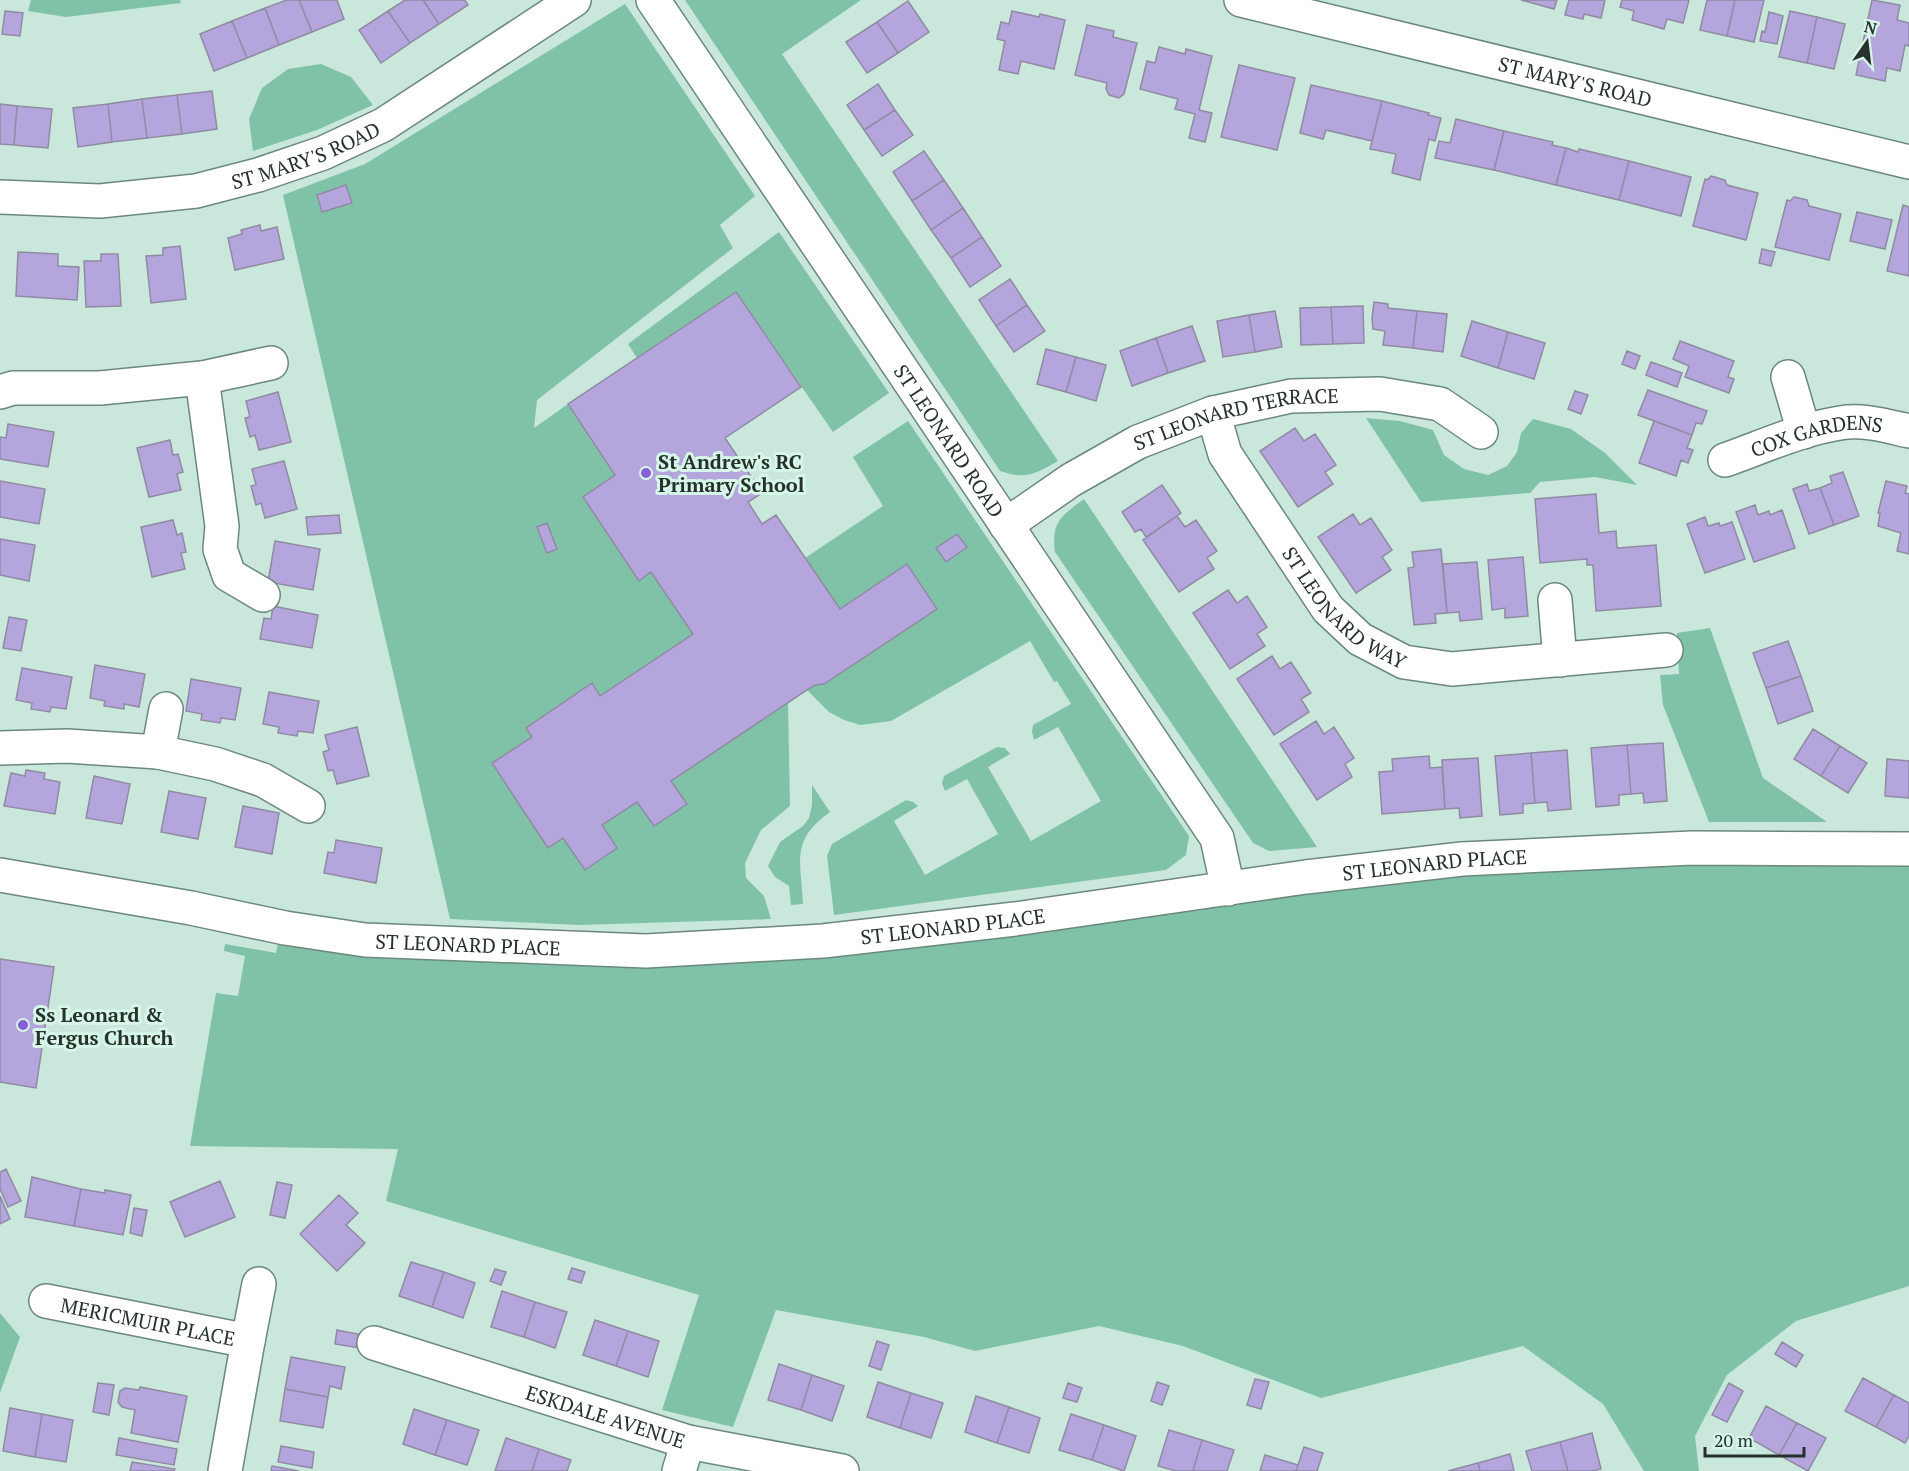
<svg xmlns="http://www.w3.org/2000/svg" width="1909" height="1471" font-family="'PT Serif',serif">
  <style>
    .green { fill: #80c2a8 }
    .building { fill: #b4a6dc; stroke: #908aa3; stroke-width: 1.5 }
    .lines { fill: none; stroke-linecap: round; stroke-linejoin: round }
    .minor-casing { stroke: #6c887d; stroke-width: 36 }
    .minor { stroke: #fff; stroke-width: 33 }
    .poi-dot { fill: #885dd7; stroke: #d6f6e8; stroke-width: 2 }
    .labels { text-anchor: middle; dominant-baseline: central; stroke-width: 6; stroke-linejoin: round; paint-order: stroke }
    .street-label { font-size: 20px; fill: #26312d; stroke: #d6f6e8 }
    .poi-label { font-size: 20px; font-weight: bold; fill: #26312d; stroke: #d6f6e8; text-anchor: start }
  </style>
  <rect width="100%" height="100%" fill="#c9e8db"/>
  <path class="green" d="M31 0H180L181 3 66 17 28 11Z
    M685 0H861L782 54 1058 461C1035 474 1026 480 1000 471Z
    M625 4 755 196 720 225 733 248 537 400 534 428 568 404 615 475 583 497 640 580 651 572 693 634 600 696 591 684 526 728 532 737 492 763 548 847 563 838 585 870 617 848 602 825 637 802 654 826 686 804 671 781 788 703 790 806 761 830 745 863 746 878 764 896 771 919 580 925 450 919 283 195 365 164Z
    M321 64 351 77 373 105 317 130 253 151 249 119 262 88 288 69Z
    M779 232 889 393 833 432 736 292 637 358 628 344Z
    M1366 418 1400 421 1433 430 1444 455 1464 469 1488 475 1507 466 1517 452 1521 433 1533 419 1571 429 1605 453 1637 485 1595 477 1540 482 1530 493 1421 502Z
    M908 421 1189 836 1186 855 1166 870 834 915 827 856 832 844 906 800 913 802 918 806 894 821 925 875 998 834 967 779 945 791 942 783 944 776 997 747 1005 748 1010 754 988 767 1031 841 1101 801 1058 727 1034 740 1032 732 1033 725 1071 704 1057 681 1054 682 1030 641 891 721 860 725 844 720 829 712 807 690 815 685 824 684 936 608 840 609 805 558 883 506 853 457Z
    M1084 499 1317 847 1269 851 1253 843 1055 552C1051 522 1061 516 1084 499Z
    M1710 628 1763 778 1827 822H1709L1663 705 1660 675 1679 674 1677 633Z
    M812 785 830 812C790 841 801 860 803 904L791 905 789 886 775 877 768 866 780 842 803 826 809 818 812 805Z
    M1770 860 1909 867V1286L1796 1321 1727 1375 1695 1436 1699 1471H1644L1603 1404 1523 1346 1321 1398 1183 1346 1099 1326 975 1351 924 1337 776 1310 733 1427 662 1410 699 1295 386 1201 398 1149 190 1146 216 993 238 996 245 956 224 951 225 944 276 953 279 937 420 955 1309 888 1464 872Z
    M0 1313 20 1337 0 1393Z"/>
  <path class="building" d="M287 0H299L312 32 279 45 265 8Z
    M299 0H337L344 19 312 32Z
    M405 0H423L439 24 410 43 388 11Z
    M423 0H465L468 5 439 24Z
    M1521 0H1557L1554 9Z
    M1569 0H1605L1601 18 1584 14 1583 19 1565 15Z
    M1622 0H1689L1683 23 1667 19 1664 29 1632 20 1634 11 1620 7Z
    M1707 0H1735L1727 36 1700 30Z
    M1735 0H1764L1754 42 1727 36Z
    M1872 0 1900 5 1897 20 1909 23V46L1905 45 1900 71 1887 68 1885 81 1856 75Z
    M908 1 929 32 898 53 877 22Z
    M265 8 279 45 247 58 232 21Z
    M5 11 23 13 20 36 2 34Z
    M388 11 410 43 381 63 359 30Z
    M1012 11 1039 17 1040 14 1065 20 1054 69 1021 61 1018 74 999 70 1005 41 997 39 1001 22 1009 24Z
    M1790 11 1817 17 1807 63 1779 57Z
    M1769 12 1783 16 1777 44 1760 41 1762 31 1765 32Z
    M1817 17 1845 24 1834 69 1807 63Z
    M232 21 247 58 214 71 200 34Z
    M877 22 898 53 867 73 846 42Z
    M1087 25 1114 31 1113 37 1137 43 1124 94 1119 98 1109 95 1106 89 1107 83 1075 75Z
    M1159 47 1185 54 1186 49 1212 56 1199 110 1212 113 1205 142 1189 138 1195 114 1175 109 1178 99 1140 89 1147 61 1155 63Z
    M1239 65 1295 78 1277 150 1221 137Z
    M878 84 895 110 864 130 847 105Z
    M1311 85 1382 101 1372 141 1326 130 1323 139 1300 133Z
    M212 91 217 129 182 134 177 95Z
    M177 95 182 134 147 138 142 99Z
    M142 99 147 138 112 142 108 104Z
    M1382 101 1429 113 1428 115 1441 118 1435 141 1429 139 1420 180 1392 173 1396 154 1370 149Z
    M0 104 17 106 14 145 0 144Z
    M108 104 112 142 78 147 73 108Z
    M17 106 52 109 48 148 14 145Z
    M895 110 913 135 882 156 864 130Z
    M1456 119 1504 131 1494 170 1435 158 1439 141 1450 143Z
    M1504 131 1553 142 1552 145 1566 148 1556 185 1494 170Z
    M1566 148 1578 152 1579 149 1629 161 1619 200 1556 185Z
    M924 151 944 180 912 201 893 172Z
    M1629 161 1691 177 1681 216 1619 200Z
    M1711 176 1725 180 1727 185 1758 193 1746 240 1693 226 1705 179 1707 180Z
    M944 180 963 208 931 230 912 201Z
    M346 185 352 203 322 212 317 195Z
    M1794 197 1807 200 1809 206 1841 214 1829 260 1775 247 1787 200 1790 201Z
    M1903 205 1909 207V276L1887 271Z
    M963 208 982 237 951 258 931 230Z
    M1857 212 1892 220 1885 249 1850 241Z
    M260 225 261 231 277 227 284 259 235 270 228 238 242 234 241 230Z
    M982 237 1001 266 970 287 951 258Z
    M180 246 186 299 151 303 146 256 163 255V248Z
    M1762 249 1775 252 1771 266 1759 263Z
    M18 252 58 254V266L79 267 77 300 16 296Z
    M101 254H118L121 306 86 307 84 261H101Z
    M1010 279 1027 305 996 326 979 300Z
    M736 292 801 387 725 438 762 493 748 502 762 524 776 515 840 609 907 564 937 609 824 684 815 685 807 690 671 781 687 804 654 826 637 802 602 825 617 848 585 870 563 838 548 848 492 763 532 737 526 728 592 683 600 696 693 634 651 572 639 581 583 497 615 475 568 404Z
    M1374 302 1388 304V308L1417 311 1413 348 1383 345 1385 331 1373 329 1372 318Z
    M1027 305 1045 331 1014 352 996 326Z
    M1363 306 1364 343 1333 344 1331 307Z
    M1331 307 1333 344 1301 345 1300 308Z
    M1275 311 1282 347 1255 352 1249 315Z
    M1417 311 1447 314 1443 352 1413 348Z
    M1249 315 1255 352 1223 357 1217 321Z
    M1472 321 1508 332 1498 368 1461 356Z
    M1192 326 1205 361 1168 373 1156 338Z
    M1508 332 1545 343 1534 379 1498 368Z
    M1156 338 1168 373 1132 386 1120 351Z
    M1680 341 1734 361 1728 377 1734 379 1729 393 1685 377 1689 366 1673 359Z
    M1046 349 1076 357 1066 392 1037 384Z
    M1627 351 1640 356 1635 369 1622 364Z
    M1076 357 1106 365 1096 401 1066 392Z
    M1651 362 1682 373 1677 387 1646 375Z
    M1648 390 1707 411 1702 424 1696 423 1692 435 1638 415Z
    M1575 391 1588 395 1581 414 1568 409Z
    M278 392 291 442 259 450 255 435 250 437 245 418 250 417 246 401Z
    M1654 421 1692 435 1687 448 1693 450 1688 463 1681 460 1676 476 1639 463Z
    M8 424 54 432 48 467 0 459V437L6 438Z
    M1295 428 1304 441 1315 434 1336 465 1325 472 1333 484 1298 507 1260 451Z
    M170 440 173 455 178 454 183 472 177 474 181 490 149 497 137 448Z
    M284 461 297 509 265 518 261 503 256 505 251 486 256 485 252 469Z
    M1843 472 1859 516 1834 525 1820 488 1832 483 1830 476Z
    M0 481 45 489 39 524 0 517Z
    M1886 481 1907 486 1905 493 1909 494V554L1897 551 1901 533 1878 526 1880 513H1878Z
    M1807 484 1809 491 1820 488 1834 525 1809 534 1793 489Z
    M1162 485 1181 513 1146 537 1141 529 1135 532 1122 512Z
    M1596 494 1599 533 1616 531 1617 548 1656 545 1661 606 1596 611 1593 565H1587V559L1540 563 1535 499Z
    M1755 505 1758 515 1769 511 1770 515 1782 510 1795 548 1754 562 1736 512Z
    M1353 514 1360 525 1371 518 1392 550 1382 557 1391 570 1356 593 1318 537Z
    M339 515 341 533 308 535 306 517Z
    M1177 516 1185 527 1196 520 1217 551 1207 558 1214 569 1179 592 1143 540Z
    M1705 517 1708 526 1719 523 1720 526 1732 522 1745 559 1705 573 1687 524Z
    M173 520 177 535 182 533 186 552 181 553 185 569 152 577 141 527Z
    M547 523 557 549 547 553 537 527Z
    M957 534 967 547 946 562 936 548Z
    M0 539 35 545 29 581 0 575Z
    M275 541 320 549 313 590 268 582Z
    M1441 549 1447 613 1435 614 1436 623 1414 625 1408 568 1414 567 1412 552Z
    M1523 557 1528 616 1505 618V608L1492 610 1488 560Z
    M1477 562 1482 619 1460 621 1459 612 1447 613 1443 564Z
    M1228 590 1237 603 1247 596 1267 627 1257 634 1265 646 1230 669 1193 613Z
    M273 606 318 615 312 648 260 639 264 618 271 619Z
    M9 617 27 620 21 651 3 648Z
    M1788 641 1801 676 1766 688 1753 653Z
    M1272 656 1280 669 1291 662 1311 693 1301 699 1309 712 1274 735 1237 679Z
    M95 665 145 674 139 707 124 704V709L104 706 105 701 90 698Z
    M22 668 72 677 66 709 51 707 50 712 31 709 32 703 16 700Z
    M1801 676 1813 711 1778 724 1766 688Z
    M191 679 241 688 235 720 221 718 220 723 201 720 202 714 186 711Z
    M269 692 319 701 313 733 298 731 297 736 278 733 279 727 263 724Z
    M1316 721 1324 734 1334 727 1354 758 1345 764 1352 777 1317 800 1280 744Z
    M357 727 369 776 337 784 333 770 328 771 323 752 329 750 325 735Z
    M1813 729 1840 746 1821 776 1794 759Z
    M1663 743 1667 801 1644 803 1643 793 1631 794 1627 745Z
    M1627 745 1631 794 1619 795V805L1596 807 1591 748Z
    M1840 746 1867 763 1848 793 1821 776Z
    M1567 750 1571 809 1548 811 1547 802 1535 803 1531 753Z
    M1531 753 1535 803 1523 804V813L1500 815 1495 756Z
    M1429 756 1430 768 1442 767 1445 809 1382 814 1379 772 1393 771 1392 759Z
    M1478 758 1482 816 1460 818 1459 808 1445 809 1442 760Z
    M1887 759 1909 761V798L1885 796Z
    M26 770 45 773 44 779 60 782 55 814 4 806 11 773 25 776Z
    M94 776 130 784 122 824 86 818Z
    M169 791 206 798 198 839 161 832Z
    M243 806 279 813 272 854 235 847Z
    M336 840 382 848 376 883 324 873 328 852 334 853Z
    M0 959 54 967 36 1088 0 1082Z
    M6 1169 21 1201 8 1207 0 1189V1172Z
    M32 1177 81 1189 74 1226 25 1217Z
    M220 1181 235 1217 185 1237 170 1202Z
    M277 1182 292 1185 285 1218 270 1215Z
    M81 1189 105 1193V1190L131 1195 123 1235 74 1226Z
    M339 1195 358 1213 346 1225 365 1243 337 1271 300 1234Z
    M0 1196 10 1219 0 1224Z
    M134 1208 147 1210 142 1236 130 1233Z
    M411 1262 444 1272 432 1307 399 1296Z
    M572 1268 585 1272 581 1283 568 1279Z
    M495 1269 506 1272 501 1285 490 1281Z
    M444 1272 475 1283 463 1318 432 1307Z
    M502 1291 535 1302 524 1337 491 1327Z
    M535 1302 567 1312 555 1348 524 1337Z
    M595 1320 628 1331 616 1366 583 1355Z
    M337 1330 368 1336 365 1349 335 1344Z
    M628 1331 659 1341 648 1377 616 1366Z
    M877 1341 889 1345 881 1370 869 1366Z
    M1782 1342 1803 1355 1796 1367 1775 1354Z
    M291 1357 345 1367 341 1389 330 1386 328 1397 285 1389Z
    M779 1364 812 1375 801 1410 768 1400Z
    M812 1375 844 1386 832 1421 801 1410Z
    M1863 1378 1894 1395 1876 1427 1845 1411Z
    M1255 1379 1269 1382 1261 1409 1247 1405Z
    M878 1382 911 1393 900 1428 867 1417Z
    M1157 1382 1169 1386 1162 1405 1151 1401Z
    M98 1383 114 1385 109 1415 93 1412Z
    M1068 1383 1082 1388 1077 1402 1063 1398Z
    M1729 1383 1743 1391 1727 1422 1712 1415Z
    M140 1387 187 1396 178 1442 131 1433 135 1410 122 1407 118 1402 120 1391 125 1388 139 1390Z
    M285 1389 328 1397 323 1428 280 1421Z
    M911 1393 943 1403 931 1438 900 1428Z
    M1894 1395 1909 1403V1436L1905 1443 1876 1427Z
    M976 1396 1009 1407 997 1443 965 1432Z
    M1766 1406 1797 1423 1779 1455 1749 1438Z
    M1009 1407 1040 1418 1029 1453 997 1443Z
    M10 1408 42 1414 35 1457 3 1451Z
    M414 1409 447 1420 435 1455 403 1444Z
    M42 1414 73 1420 66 1462 35 1457Z
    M1071 1414 1104 1425 1092 1460 1059 1450Z
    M447 1420 479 1430 467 1465 435 1455Z
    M1797 1423 1826 1438 1808 1471 1779 1455Z
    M1104 1425 1136 1436 1124 1471 1092 1460Z
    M1169 1430 1202 1440 1193 1471H1176L1158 1466Z
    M1592 1433 1601 1469 1593 1471H1568L1560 1442Z
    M119 1438 177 1449 174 1465 116 1455Z
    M506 1438 539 1449 532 1471H495Z
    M1202 1440 1234 1450 1227 1471H1193Z
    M1560 1442 1568 1471H1532L1526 1451Z
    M281 1446 314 1452 312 1468 278 1462Z
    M1304 1447 1323 1453 1317 1471H1296Z
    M539 1449 571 1460 567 1471H532Z
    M1510 1454 1514 1471H1480L1478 1463Z
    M1265 1455 1298 1465 1296 1471H1260Z
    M132 1462 175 1469 174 1471H130Z
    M1478 1463 1480 1471H1448Z
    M272 1466 299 1471H271Z"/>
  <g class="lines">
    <defs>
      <g id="minor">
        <path id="s1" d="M653 0 1217 838 1228 889"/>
        <path id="s2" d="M1241 0 1909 162"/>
        <path id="s3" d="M0 197 100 201 196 191 258 175 323 153 383 125 574 0"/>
        <path d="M1788 377 1804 432"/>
        <path d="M202 378 222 526 220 549 229 575 263 595"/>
        <path d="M0 392 13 388H100L202 378 271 363"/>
        <path id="s4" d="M1213 413 1225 454 1328 609 1360 639 1404 662 1452 669 1666 650"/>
        <path id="s5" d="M1725 460C1762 447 1801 429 1840 423 1863 419 1887 426 1909 431"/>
        <path id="s6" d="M1006 525 1071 480 1138 442 1213 413 1291 396 1380 394 1440 404 1481 432"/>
        <path d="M1555 600 1560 660"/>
        <path d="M0 748 67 746 158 752 215 764 263 780 308 806"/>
        <path d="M158 752 166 709"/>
        <path id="s7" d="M0 875 191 908 285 928 365 940 646 951 823 941 1015 919 1306 877 1462 859 1692 848 1909 849"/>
        <path id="s8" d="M46 1301 248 1341 225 1471"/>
        <path d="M248 1341 259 1284"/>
        <path id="s9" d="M374 1343 688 1442 842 1471"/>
        <path d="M679 1471 688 1442"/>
      </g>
    </defs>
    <use href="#minor" class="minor-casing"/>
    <use href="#minor" class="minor"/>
  </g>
  <g class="poi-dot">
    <circle cx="646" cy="473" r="6"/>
    <circle cx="23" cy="1025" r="6"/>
  </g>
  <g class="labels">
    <g class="street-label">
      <text stroke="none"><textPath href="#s2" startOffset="344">ST MARY'S ROAD</textPath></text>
      <text stroke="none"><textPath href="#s3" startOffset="312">ST MARY'S ROAD</textPath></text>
      <text stroke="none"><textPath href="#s6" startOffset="258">ST LEONARD TERRACE</textPath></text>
      <text stroke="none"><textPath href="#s1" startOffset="531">ST LEONARD ROAD</textPath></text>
      <text stroke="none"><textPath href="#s5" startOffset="96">COX GARDENS</textPath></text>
      <text stroke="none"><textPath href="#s4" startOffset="240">ST LEONARD WAY</textPath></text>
      <text stroke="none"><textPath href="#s7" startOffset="1446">ST LEONARD PLACE</textPath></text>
      <text stroke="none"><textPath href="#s7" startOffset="960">ST LEONARD PLACE</textPath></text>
      <text stroke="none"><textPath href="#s7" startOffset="474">ST LEONARD PLACE</textPath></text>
      <text stroke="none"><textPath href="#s8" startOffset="104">MERICMUIR PLACE</textPath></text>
      <text stroke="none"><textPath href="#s9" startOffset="243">ESKDALE AVENUE</textPath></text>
    </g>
    <g class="poi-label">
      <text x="658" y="461">St Andrew's RC<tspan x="658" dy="23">Primary School</tspan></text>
      <text x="35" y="1014">Ss Leonard &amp;<tspan x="35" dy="23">Fergus Church</tspan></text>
    </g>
  </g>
  <g transform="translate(1867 42) rotate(14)" stroke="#d6f6e8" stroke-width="4.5" paint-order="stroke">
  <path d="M0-4.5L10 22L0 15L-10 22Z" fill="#26312d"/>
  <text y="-9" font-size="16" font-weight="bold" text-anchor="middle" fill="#26312d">N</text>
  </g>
  <path d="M1705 1447v9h99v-9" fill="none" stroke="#26312d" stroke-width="3"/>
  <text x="1714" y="1447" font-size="18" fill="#26312d" stroke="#d6f6e8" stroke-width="4.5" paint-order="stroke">20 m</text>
</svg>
